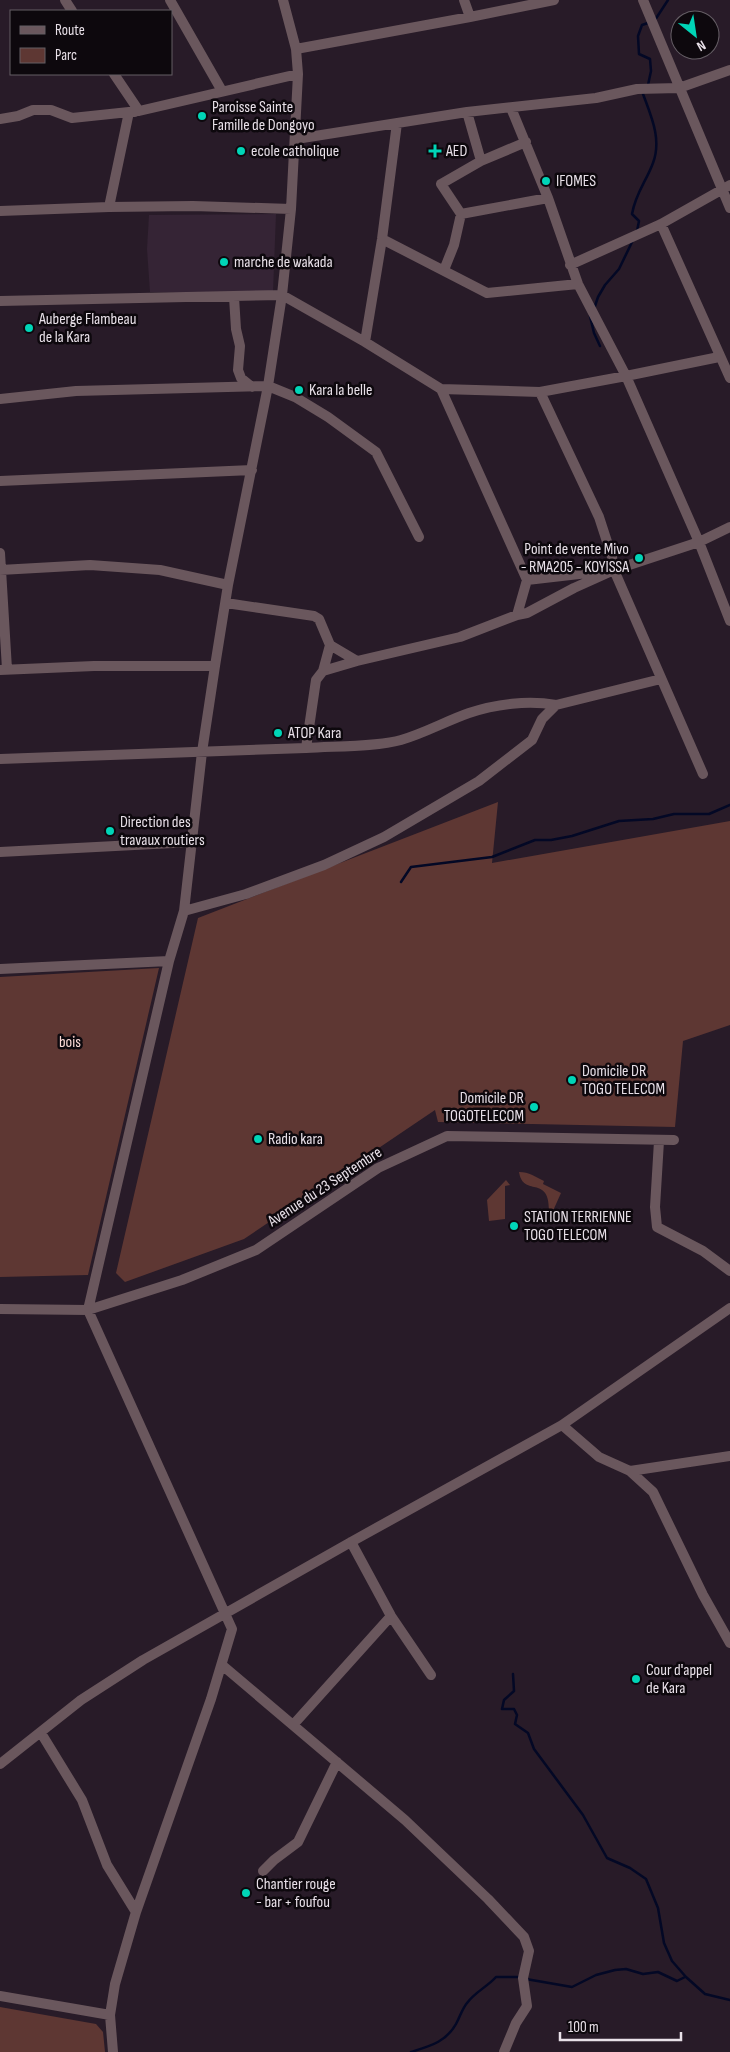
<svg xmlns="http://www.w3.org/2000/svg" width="730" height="2052" font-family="'Sofia Sans Condensed',sans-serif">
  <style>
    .built { fill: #352435 }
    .green { fill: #5e3733 }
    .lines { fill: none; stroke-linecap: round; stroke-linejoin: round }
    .stream { stroke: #030825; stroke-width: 2.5 }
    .minor { stroke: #6a575d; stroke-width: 10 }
    .poi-dot { fill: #00d5b7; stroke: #0d080d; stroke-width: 2 }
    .labels { text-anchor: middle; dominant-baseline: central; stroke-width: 5; stroke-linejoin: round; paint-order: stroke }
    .poi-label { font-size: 16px; fill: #e8e0e8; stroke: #0d080d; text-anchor: start }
    .park-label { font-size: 16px; fill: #fcdbd7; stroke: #0d080d }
    .street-label { font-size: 16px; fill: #e8e0e8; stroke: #0d080d }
  </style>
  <rect width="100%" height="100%" fill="#281b28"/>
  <path class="built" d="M276 214 273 292H150L147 249 149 215Z"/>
  <path class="green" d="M498 802 492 863 730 821V1025L683 1041 675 1127 438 1122 435 1110 244 1239 125 1282 116 1273 198 918Z
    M159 968 88 1275 0 1277V977Z
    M519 1172C529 1172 536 1177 544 1181L543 1184 561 1193 552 1213 549 1210C549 1174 523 1198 519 1172Z
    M506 1180 510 1185 505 1186V1219L489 1221 487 1200Z
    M0 2007 96 2024 103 2032 105 2052H0Z"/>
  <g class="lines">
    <path class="stream" d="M655 20 668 0
      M648 85 651 71 650 59 639 54 638 36 642 25 648 23
      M637 231 639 221 632 214C636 192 646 182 653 163 662 139 651 116 643 94L644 92
      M594 309 598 297 605 285 619 269 633 240
      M590 316 594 333 600 346
      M401 882 411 867 492 857 535 840H551L572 836 619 821 653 819 674 814H709L730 805
      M513 1674 514 1691 504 1700 502 1709H514L517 1715 515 1724 528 1733 534 1749 583 1815 607 1858 630 1868 646 1879 658 1908 664 1943 672 1961 686 1977 705 1994 730 2000
      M526 1979 572 1987 596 1975 615 1970 626 1969 643 1974 658 1972 677 1981 685 1977
      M411 2052C430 2046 446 2042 456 2024 460 2017 462 2009 467 2003 475 1992 487 1987 496 1977H521"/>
    <path class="minor" d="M65 0 72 11
      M170 0 222 91
      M464 0 470 17
      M643 0 730 208
      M296 49 470 17 554 0
      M114 74 139 111 298 74
      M467 112 481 161
      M0 119 18 116 33 110H51L72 118 129 112
      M296 139 467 112 596 98 637 89 679 88 730 70
      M109 207 129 112H135
      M0 211 109 207 193 206 291 209
      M461 214 548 198
      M661 224 730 378
      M382 239 487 293 578 284
      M570 265 661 224 730 185
      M444 270 454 245 461 214 441 184 481 161 526 142
      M234 297 236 329 240 346 238 370 241 378 252 387
      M0 301 282 295 365 342 441 389 527 580
      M365 342 382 239 397 123
      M719 357 626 376 699 542 730 621
      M441 389 540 392 626 376 578 284 548 198 511 108
      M540 392 599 517 612 557 614 570 703 774
      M0 399 76 391 268 386 295 397 328 417 376 452 419 537
      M0 481 252 470
      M0 553 7 669
      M0 570 90 565 160 570 228 585
      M226 603 314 616 319 619 330 645 357 661 460 637 517 615 527 580 614 570
      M517 615 527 613 574 588 614 570 699 542 730 527
      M0 670 94 666H215
      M323 671 357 661
      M306 748C334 746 376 747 401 740 425 733 446 721 469 713 496 704 528 700 556 705
      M0 759 306 748 316 680 323 671 330 645
      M0 852 192 842
      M184 911 246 894 324 865 384 837 479 781 532 740 542 719 556 705 661 679
      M0 969 169 961
      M659 1141 655 1207 657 1227 703 1251 730 1271
      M0 1309 88 1310 182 1280 256 1250 378 1168 447 1136 674 1140
      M562 1425 599 1457 630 1471 653 1492 703 1595 730 1643
      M630 1471 730 1456
      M351 1542 391 1616 431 1675
      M222 1665 405 1820 488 1899 524 1937 529 1951 523 1978 527 2006 516 2023 504 2052
      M293 1725 391 1616
      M41 1733 82 1800 107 1865 136 1912
      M0 1764 81 1700 143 1660 351 1542 562 1425 730 1308
      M263 1871 274 1860 298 1842 337 1762
      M0 1996 110 2015
      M113 2052 110 2015 115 1984 136 1912 211 1699 232 1629 88 1310 169 961 184 911 202 752 215 666 228 585 268 386 282 295 291 209 298 74 296 49 283 0"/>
  </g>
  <g class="poi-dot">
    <circle cx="202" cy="116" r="5"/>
    <circle cx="241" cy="151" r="5"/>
    <path d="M432.5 143.5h5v5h5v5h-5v5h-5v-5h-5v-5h5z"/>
    <circle cx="546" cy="181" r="5"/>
    <circle cx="224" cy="262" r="5"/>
    <circle cx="29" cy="328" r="5"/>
    <circle cx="299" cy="390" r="5"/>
    <circle cx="639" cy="558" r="5"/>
    <circle cx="278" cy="733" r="5"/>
    <circle cx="110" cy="831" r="5"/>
    <circle cx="572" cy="1080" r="5"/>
    <circle cx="534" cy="1107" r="5"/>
    <circle cx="258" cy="1139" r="5"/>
    <circle cx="514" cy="1226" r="5"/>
    <circle cx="636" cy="1679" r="5"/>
    <circle cx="246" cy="1893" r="5"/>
  </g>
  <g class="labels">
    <g class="poi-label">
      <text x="212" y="107">Paroisse Sainte<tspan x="212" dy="18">Famille de Dongoyo</tspan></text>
      <text x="251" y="151">ecole catholique</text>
      <text x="446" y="151">AED</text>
      <text x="556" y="181">IFOMES</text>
      <text x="234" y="262">marche de wakada</text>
      <text x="39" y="319">Auberge Flambeau<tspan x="39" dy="18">de la Kara</tspan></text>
      <text x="309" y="390">Kara la belle</text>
      <text x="629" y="549" text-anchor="end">Point de vente Mivo<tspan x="629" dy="18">- RMA205 - KOYISSA</tspan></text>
      <text x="288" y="733">ATOP Kara</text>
      <text x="120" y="822">Direction des<tspan x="120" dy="18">travaux routiers</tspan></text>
      <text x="582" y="1071">Domicile DR<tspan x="582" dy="18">TOGO TELECOM</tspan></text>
      <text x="524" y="1098" text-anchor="end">Domicile DR<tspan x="524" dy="18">TOGOTELECOM</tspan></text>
      <text x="268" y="1139">Radio kara</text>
      <text x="524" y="1217">STATION TERRIENNE<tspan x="524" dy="18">TOGO TELECOM</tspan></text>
      <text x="646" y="1670">Cour d'appel<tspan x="646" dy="18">de Kara</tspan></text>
      <text x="256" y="1884">Chantier rouge<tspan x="256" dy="18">- bar + foufou</tspan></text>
    </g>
    <g class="park-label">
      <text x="70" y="1042">bois</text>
    </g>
    <g class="street-label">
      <text transform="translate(325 1187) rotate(-33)">Avenue du 23 Septembre</text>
    </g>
  </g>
  <rect x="10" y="10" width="162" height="65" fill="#0d080d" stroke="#655e65"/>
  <rect x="20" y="26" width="25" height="8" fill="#6a575d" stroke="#655e65"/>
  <text x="55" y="35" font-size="15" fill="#e8e0e8">Route</text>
  <rect x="20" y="48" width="25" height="15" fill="#5e3733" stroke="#655e65"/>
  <text x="55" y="60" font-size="15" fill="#e8e0e8">Parc</text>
  <g transform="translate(695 35) rotate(150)"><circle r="24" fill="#0d080d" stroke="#655e65"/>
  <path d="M0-4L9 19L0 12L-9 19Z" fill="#00d5b7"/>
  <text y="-8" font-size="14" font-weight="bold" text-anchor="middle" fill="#e8e0e8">N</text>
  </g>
  <path d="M560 2032v8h121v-8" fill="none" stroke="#e8e0e8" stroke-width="2.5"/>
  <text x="568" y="2032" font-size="15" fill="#e8e0e8" stroke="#0d080d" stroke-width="4" paint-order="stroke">100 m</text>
</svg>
